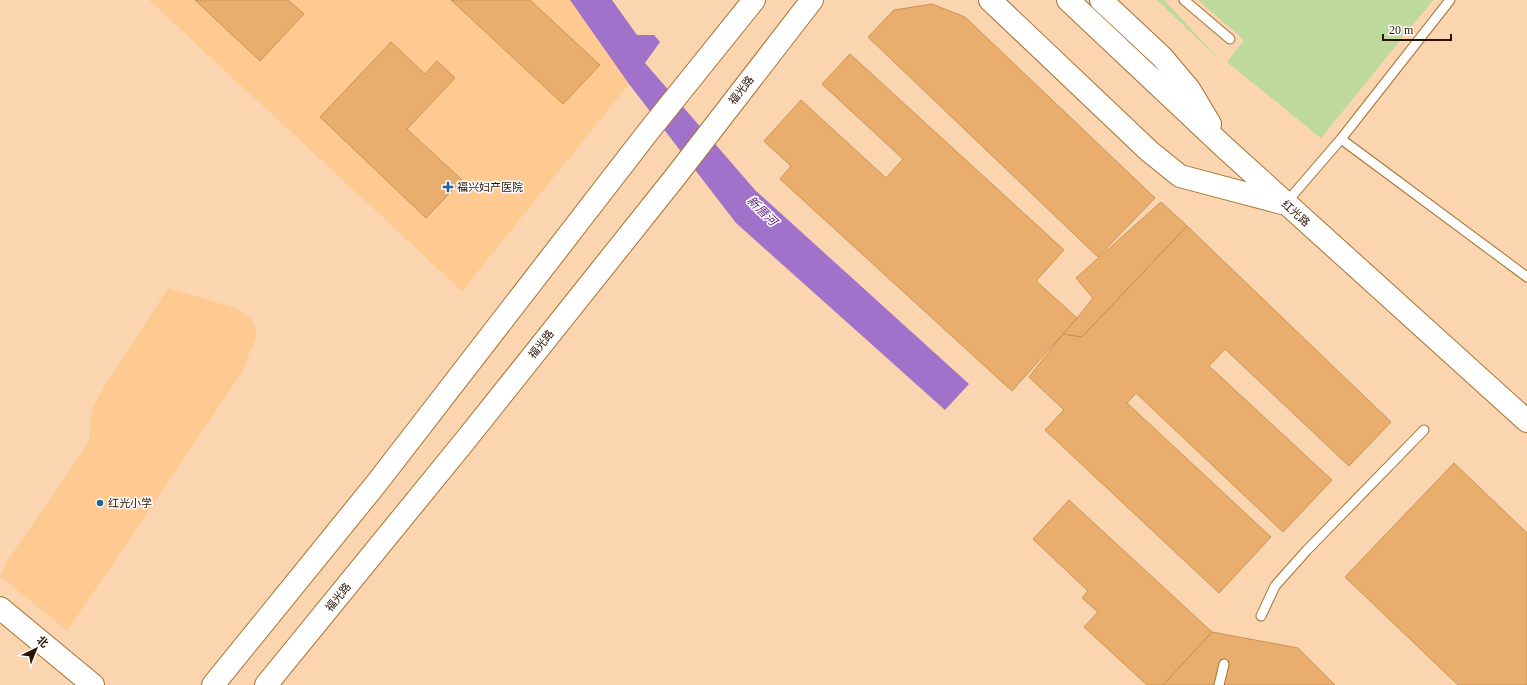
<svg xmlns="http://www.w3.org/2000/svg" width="1527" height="685" font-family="'Times New Roman','Noto Sans SC',serif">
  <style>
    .built { fill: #ffca91 }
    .green { fill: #bdd99b }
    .water { fill: #a172c9 }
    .building { fill: #e9ae6d; stroke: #cc9352 }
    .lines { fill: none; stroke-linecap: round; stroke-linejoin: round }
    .lane-casing { stroke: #a7702d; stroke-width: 11 }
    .secondary-casing { stroke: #a7702d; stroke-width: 24 }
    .primary-casing { stroke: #a7702d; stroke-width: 24 }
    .lane { stroke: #fff; stroke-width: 9 }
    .secondary { stroke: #fff; stroke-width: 22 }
    .primary { stroke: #fff; stroke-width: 22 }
    .poi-dot { fill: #236399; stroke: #fefefe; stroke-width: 1.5 }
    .labels { text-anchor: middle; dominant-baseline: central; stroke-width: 3; stroke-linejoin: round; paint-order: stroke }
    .street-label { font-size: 11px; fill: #291300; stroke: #fefefe }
    .poi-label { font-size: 11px; fill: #291300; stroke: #fefefe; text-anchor: start }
    .water-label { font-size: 12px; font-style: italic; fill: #5c1b85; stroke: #fefefe }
  </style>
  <rect width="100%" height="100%" fill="#fad5af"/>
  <path class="built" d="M149 0H570L629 84 462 291Z
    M168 288 232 307 241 311 250 318 255 326 256 337 241 374 67 631 0 576 5 564 89 442 92 408 106 384Z"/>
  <path class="green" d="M1157 0H1164L1221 61Z
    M1198 0H1433L1321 138 1227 62 1244 40Z"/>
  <path class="water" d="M570 0H612L637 35H654L660 42 645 63 755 190 969 384 945 410 736 223 629 84Z"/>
  <path class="building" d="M195 0H288L304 14 260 61Z
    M451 0H530L600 65 563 104Z
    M932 4 965 17 1155 198 1098 257 868 37 894 10Z
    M391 42 425 74 437 61 455 78 407 129 462 180 426 218 320 117Z
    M850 54 1064 250 1036 281 1077 318 1012 391 780 179 791 166 764 141 801 100 886 178 903 159 822 84Z
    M1161 202 1187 226 1082 337 1063 334 1077 318 1093 298 1076 278Z
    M1187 226 1391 422 1349 466 1225 349 1209 366 1332 480 1283 532 1136 393 1127 403 1271 537 1219 593 1045 430 1064 410 1029 377 1063 334 1082 337Z
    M1454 463 1527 533V685H1458L1345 577Z
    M1069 500 1212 632 1163 685H1147L1084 627 1098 612 1082 598 1088 591 1033 539Z
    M1212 632 1298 648 1335 685H1163Z"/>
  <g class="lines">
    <defs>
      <path id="lane" d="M1184 0 1230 39
        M1341 139 1527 277
        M1285 204 1341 139 1450 0
        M1261 616 1275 586 1307 550 1424 430
        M1219 685 1224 664"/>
      <path id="secondary" d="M990 0 1149 151 1180 176 1282 203
        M1068 0 1224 147 1527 421
        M1101 0 1162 57 1189 89 1210 124
        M0 608 93 685"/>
      <path id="primary" d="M213 685 376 484 648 132 754 0
        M266 685 464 442 676 176 812 0"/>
    </defs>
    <use href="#lane" class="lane-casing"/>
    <use href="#secondary" class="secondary-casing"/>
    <use href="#primary" class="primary-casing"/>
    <use href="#lane" class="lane"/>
    <use href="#secondary" class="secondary"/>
    <use href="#primary" class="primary"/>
  </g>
  <g class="poi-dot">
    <path d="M446 181h4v4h4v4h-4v4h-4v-4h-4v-4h4z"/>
    <circle cx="100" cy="503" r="4"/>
  </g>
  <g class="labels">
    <g class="street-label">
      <text transform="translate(741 90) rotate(-52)">福光路</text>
      <text transform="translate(1296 213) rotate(42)">红光路</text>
      <text transform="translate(541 344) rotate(-51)">福光路</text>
      <text transform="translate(338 597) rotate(-51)">福光路</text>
    </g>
    <g class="poi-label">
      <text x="457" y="187">福兴妇产医院</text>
      <text x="108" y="503">红光小学</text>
    </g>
    <g class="water-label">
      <text transform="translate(762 211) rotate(44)">新厝河</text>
    </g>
  </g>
  <g transform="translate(36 649) rotate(43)" stroke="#fefefe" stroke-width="3" paint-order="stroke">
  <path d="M0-3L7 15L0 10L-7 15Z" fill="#291300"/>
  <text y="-6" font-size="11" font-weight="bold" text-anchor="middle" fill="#291300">北</text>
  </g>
  <path d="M1383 34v6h68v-6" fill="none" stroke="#291300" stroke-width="2"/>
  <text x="1389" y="34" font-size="12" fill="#291300" stroke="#fefefe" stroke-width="3" paint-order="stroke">20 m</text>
</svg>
